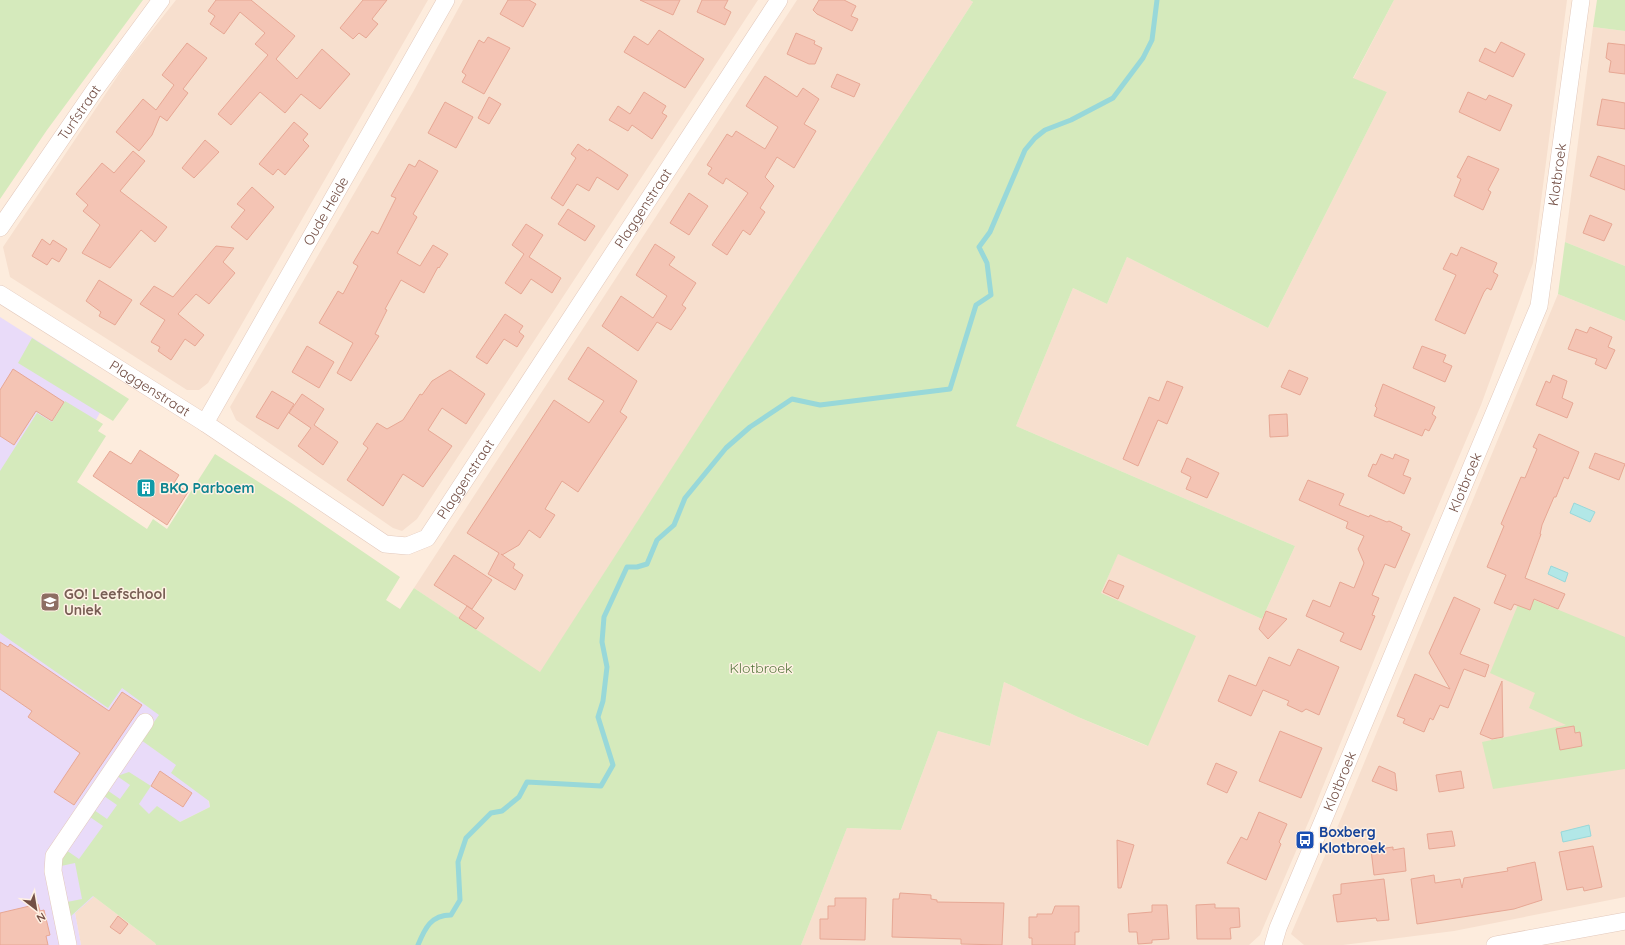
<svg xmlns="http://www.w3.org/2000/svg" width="1625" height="945" font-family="Quicksand,sans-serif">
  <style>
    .residential { fill: #f7dfce }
    .education { fill: #e9dbf9 }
    .green { fill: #d5eabc }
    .water { fill: #b2e7e7; stroke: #98d8d9 }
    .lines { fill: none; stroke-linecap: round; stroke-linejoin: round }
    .stream { stroke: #98d8d9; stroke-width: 5 }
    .building { fill: #f4c4b4; stroke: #e7a794 }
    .minor-casing { stroke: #e3c9bc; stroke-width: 18 }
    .minor { stroke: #fff; stroke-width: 17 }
    .labels { text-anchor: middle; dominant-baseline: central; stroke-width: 3; stroke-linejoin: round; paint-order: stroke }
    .street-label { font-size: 14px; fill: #734f45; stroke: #fff1e4 }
    .culture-label { font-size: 14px; font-weight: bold; fill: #0d838f; stroke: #fff1e4; text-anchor: start }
    .education-label { font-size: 14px; font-weight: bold; fill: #785e54; stroke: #fff1e4; text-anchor: start }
    .park-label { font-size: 14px; fill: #54743b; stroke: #fff1e4 }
    .transit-label { font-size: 14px; font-weight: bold; fill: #164399; stroke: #fff1e4; text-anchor: start }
  </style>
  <rect width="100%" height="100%" fill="#fdecdd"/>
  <path class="residential" d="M176 0H428L208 383 199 390H187L10 277 3 247 127 62Z
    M463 0H758L417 519 402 531 393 528 236 420 230 407 413 92Z
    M797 0H970L973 2 540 673 414 588Z
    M1394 0H1567L1533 263 1481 405 1402 591 1311 816 1260 935 1249 945H801L847 828 901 830 938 731 990 746 1004 682 1078 717 1147 746 1101 593 1118 553 1262 619 1295 546 1016 426 1073 288 1107 304 1127 257 1268 328 1387 92 1353 79Z
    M1593 27 1625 31V266L1565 242Z
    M1558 294 1625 321V897L1454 931 1343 945H1304L1291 934 1343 814Z
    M93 896 155 943 156 945H81L75 913Z"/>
  <path class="education" d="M0 317 113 389 22 554 182 697 210 807 180 822 75 913 81 945H0Z"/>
  <path class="green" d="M0 0H143L47 130 0 199Z
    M970 0H1394L1353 78 1387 92 1268 328 1127 257 1107 304 1073 288 1016 426 1295 546 1262 619 1118 554 1101 593 1196 636 1148 746 1078 717 1004 682 990 746 938 731 901 830 847 828 801 945H156L155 943 93 896 70 917 67 902 82 899 75 863 61 866 62 857 66 850 79 859 103 826 90 817 94 810 107 819 117 805 104 796 107 790 120 799 130 785 117 776 129 772 151 786 139 804 149 814 157 806 180 822 210 807 209 801 171 773 176 765 141 740 159 715 122 688 108 708 0 633V471L37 413 52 422 65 401 103 424 98 431 106 436 77 482 147 529 153 519 167 529 215 454 293 504 400 577 386 600 400 609 414 588 540 672 973 2Z
    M1597 0H1625V31L1593 27Z
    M1565 242 1625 266V321L1558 294Z
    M32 338 129 399 113 421 18 363Z
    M1522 595 1625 637V769L1493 789 1482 742 1566 725 1529 708 1535 693 1490 673Z"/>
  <path class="water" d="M1574 503 1595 512 1590 522 1570 513Z
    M1551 566 1568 573 1565 582 1548 574Z
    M1589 825 1591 836 1563 842 1561 832Z"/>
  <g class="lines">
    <path class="stream" d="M418 945C425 928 431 915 451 915L460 900 458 862 466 838 491 813 502 811 519 797 527 782 601 786 613 765 598 717 603 701 607 667 602 642 604 617 627 567H637L647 564 657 540 674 525 685 498 726 448 750 427 792 399 820 405 950 389 976 305 991 295 987 263 979 247 990 232 1025 150 1035 138 1045 130 1071 120 1113 98 1143 58 1152 40 1157 0"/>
  </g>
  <path class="building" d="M216 0H251L295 36 276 59 297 79 322 49 350 74 320 109 301 94 285 113 260 92 231 125 218 114 268 55 255 44 265 33 240 12 224 34 210 24 215 16 208 11Z
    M363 0H387L372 19 378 24 366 38 359 33 353 39 340 28Z
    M508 0H529L536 4 523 27 500 14Z
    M640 0H680L673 15Z
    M702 0H728L724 8 731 12 725 25 697 12Z
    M819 0H844L856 6 851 16 858 19 852 31 817 14 813 10Z
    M659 30 704 59 685 88 624 52 634 36 648 45Z
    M796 33 815 41 814 44 822 48 815 64H809L787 54Z
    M488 37 510 48 484 94 462 82 466 75 462 72 479 40 484 43Z
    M1501 42 1525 54 1513 77 1479 61 1485 48 1495 53Z
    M187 43 207 58 183 89 188 93 167 121 160 116 152 135 139 151 116 132 143 99 156 110 174 85 162 75Z
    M1608 43 1625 45V74L1609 72 1611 61 1606 58Z
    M837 74 860 84 854 97 831 87Z
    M765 76 797 97 803 88 819 99 804 124 816 131 794 168 777 157 765 177 774 186 760 208 765 212 750 235 743 230 727 255 712 245 748 193 726 178 723 184 708 174 712 168 707 165 727 134 732 137 736 131 765 149 778 127 746 106Z
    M644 92 666 106 662 113 667 116 652 139 632 125 628 131 609 120 618 106 630 114Z
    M1468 92 1486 100 1489 95 1512 105 1500 131 1459 112Z
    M489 97 501 104 489 124 478 118Z
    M1602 99 1625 103V129L1597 125Z
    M445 102 473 117 456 148 428 133Z
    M294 122 308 134 303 140 309 146 285 175 278 169 273 175 259 164Z
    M205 140 219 152 194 178 182 168Z
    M578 144 588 151 589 149 628 175 618 190 597 177 589 191 577 184 563 206 551 198 576 158 571 154Z
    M133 151 145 161 120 191 167 227 155 242 141 230 110 268 82 253 100 225 83 211 88 205 76 194 102 163 114 173Z
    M1468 156 1499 169 1488 190 1491 192 1483 210 1454 196 1461 179 1457 177Z
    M1598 156 1625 166V190L1590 176Z
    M419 160 438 171 413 214 417 217 397 253 420 266 433 245 448 254 439 268 438 267 424 293 401 280 385 309 387 310 375 334 379 336 351 381 337 373 353 343 319 323 338 291 343 294 358 266 353 263 372 231 378 234 396 198 391 196 409 164 415 167Z
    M252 187 274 207 247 240 231 227 245 210 237 204Z
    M689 193 708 206 689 235 670 223Z
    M568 209 595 226 585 241 558 224Z
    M1590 215 1612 224 1604 241 1583 233Z
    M526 224 543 235 529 257 561 278 552 293 531 279 521 294 505 283 524 254 512 245Z
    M42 239 50 245 53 240 67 249 59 262 52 258 47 265 32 256Z
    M655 244 675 257 669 265 696 283 682 305 686 308 671 330 657 322 638 351 602 326 621 296 653 318 667 296 636 275Z
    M216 246 234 248 223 262 235 273 209 304 196 294 178 314 204 335 195 346 185 339 171 360 158 351 160 347 151 342 165 320 140 304 154 286 173 297Z
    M1461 247 1497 263 1493 272 1498 275 1491 290 1487 288 1484 292 1465 334 1435 320 1456 275 1443 269 1451 253 1457 256Z
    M99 280 132 300 115 325 99 316 101 312 86 301Z
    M505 314 523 326 519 332 524 336 517 347 504 339 487 364 476 357Z
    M1590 327 1612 337 1608 347 1615 350 1606 369 1595 364 1597 359 1568 349 1576 329 1587 333Z
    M307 346 334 362 319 388 292 372Z
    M1422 346 1446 355 1443 362 1452 366 1445 382 1413 368Z
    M588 347 637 381 620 412 627 417 578 492 562 481 545 509 555 515 540 538 529 530 519 545 502 555 501 554 515 564 513 568 523 575 515 590 488 574 499 553 467 533 554 400 589 423 604 401 568 379Z
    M13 369 64 402 52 421 36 411 14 445 0 436V390Z
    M450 370 485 394 466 424 442 408 428 430 452 446 423 487 403 474 383 506 347 480 368 448 363 444 377 423 387 429 403 420 420 394 422 395 432 381Z
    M1289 370 1308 378 1300 395 1281 387Z
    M1553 375 1567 381 1562 398 1573 403 1567 418 1536 405 1546 381 1550 383Z
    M1167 381 1183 387 1167 424 1158 420 1138 466 1123 459 1149 397 1159 401Z
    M1383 384 1435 407 1432 414 1436 417 1429 431 1425 429 1422 436 1374 416 1377 408 1375 406Z
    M272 391 294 404 278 429 256 417Z
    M302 394 324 409 314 425 338 442 323 465 298 446 311 428 289 413Z
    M1287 414 1288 436 1270 437 1269 415Z
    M1539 434 1579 452 1568 479 1564 477 1556 497H1554L1542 525 1540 534H1541L1525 578 1565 594 1558 609 1534 599 1530 610 1514 604 1511 610 1494 603 1506 575 1487 567 1504 526 1501 524 1521 477 1525 478 1537 449 1533 447Z
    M140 450 179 475 174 483 188 492 167 525 93 476 110 451 131 464Z
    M1595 453 1625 464 1619 480 1589 468Z
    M1381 454 1393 459 1395 454 1409 460 1403 475 1411 478 1404 494 1368 476 1373 464 1376 465Z
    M1187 458 1219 473 1207 498 1186 489 1191 477 1181 472Z
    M1308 480 1344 494 1339 505 1369 517 1370 515 1387 522 1389 521 1402 527 1401 530 1410 534 1395 568 1385 564 1372 595 1379 598 1372 615 1375 616 1361 650 1340 641 1344 633 1306 616 1313 600 1330 607 1340 582 1354 588 1364 563 1358 549 1364 536 1346 528 1348 522 1299 500Z
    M454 555 492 580 472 609 434 585Z
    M1109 580 1124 586 1118 599 1103 592Z
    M1454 597 1480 609 1460 654 1489 665 1485 677 1464 669 1448 708 1440 705 1433 720 1430 718 1424 732 1403 723 1405 719 1397 716 1415 674 1450 689 1429 653Z
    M467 606 484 618 476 629 459 618Z
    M1266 611 1287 619 1268 639 1259 629Z
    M0 642 8 647 10 644 109 711 122 692 142 705 74 805 54 792 80 753 28 717 32 711 0 689Z
    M1298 649 1339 667 1319 715 1306 709 1302 712 1287 705 1289 701 1263 690 1251 716 1218 701 1229 675 1256 686 1269 657 1290 666Z
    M1502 681 1503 737 1492 739 1480 734Z
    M1574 726 1575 733 1580 732 1582 746 1560 750 1556 729Z
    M1280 731 1322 748 1301 798 1259 781Z
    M1216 763 1237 772 1227 793 1207 784Z
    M1379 766 1395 773 1397 791 1372 781Z
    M160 771 192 793 183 807 151 786Z
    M1461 771 1464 788 1439 792 1436 775Z
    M1259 812 1287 824 1279 842 1281 844 1266 880 1227 863 1241 837 1247 840Z
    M1452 831 1455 846 1429 849 1427 834Z
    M1117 840 1134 845 1121 888H1118Z
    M1593 846 1602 887 1584 891 1583 887 1567 890 1559 852Z
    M1393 847V850L1404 848 1406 871 1374 875 1371 850Z
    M1535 862 1542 900 1514 909 1417 924 1411 879 1434 875 1435 883 1460 879 1462 888 1464 878 1508 871 1507 868Z
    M1384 879 1389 920 1377 921 1376 918 1337 922 1333 895 1341 894V884Z
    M900 893 931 895V899L937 900V902L1004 903 1002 945 961 944V939L892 937 893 899H899Z
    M835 898H866L865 940 820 939V919H828V906H835Z
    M38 904 40 911 44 910 50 935 46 936 48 945H0V913Z
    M1215 904V908H1239L1240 927 1230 928 1231 939H1197L1196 905Z
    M1152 905H1167L1169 939 1152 940V943L1138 944 1137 932H1129L1128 914 1152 912Z
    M1055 906H1079V932H1075V945H1032V938H1029V917H1037V914H1052Z
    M118 916 128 924 120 934 110 927Z"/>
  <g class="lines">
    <defs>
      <g id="minor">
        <path id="s1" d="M0 228 94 91 161 0"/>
        <path id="s2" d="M0 294 205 423 385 544 407 546 427 538 779 0"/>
        <path id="s3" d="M205 423 446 0"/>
        <path d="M68 945 53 871 54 856 145 722"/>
        <path id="s4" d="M1273 945 1278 928 1539 306 1581 0"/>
        <path d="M1495 945 1625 921"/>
      </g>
    </defs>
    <use href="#minor" class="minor-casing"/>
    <use href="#minor" class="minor"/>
  </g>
  <defs>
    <symbol id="building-square" viewBox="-11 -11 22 22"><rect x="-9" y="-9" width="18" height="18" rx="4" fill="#0f9aa8" stroke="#fff1e4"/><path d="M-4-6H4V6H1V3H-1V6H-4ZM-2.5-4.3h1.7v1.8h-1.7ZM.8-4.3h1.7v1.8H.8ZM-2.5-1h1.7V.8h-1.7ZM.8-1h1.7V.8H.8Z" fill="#fff"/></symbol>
    <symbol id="school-square" viewBox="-11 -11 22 22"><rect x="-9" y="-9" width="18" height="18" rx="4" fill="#8d6e63" stroke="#fff1e4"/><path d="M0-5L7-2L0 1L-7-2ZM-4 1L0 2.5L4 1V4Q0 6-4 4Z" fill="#fff"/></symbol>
    <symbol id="bus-square" viewBox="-11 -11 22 22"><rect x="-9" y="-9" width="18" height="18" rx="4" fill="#1a4fb4" stroke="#fff1e4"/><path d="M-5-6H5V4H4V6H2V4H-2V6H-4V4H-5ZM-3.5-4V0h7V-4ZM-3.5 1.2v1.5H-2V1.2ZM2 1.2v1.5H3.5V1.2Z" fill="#fff"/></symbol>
  </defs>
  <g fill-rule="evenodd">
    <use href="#building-square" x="135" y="477" width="22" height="22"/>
    <use href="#school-square" x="39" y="591" width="22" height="22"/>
    <use href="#bus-square" x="1294" y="829" width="22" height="22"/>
  </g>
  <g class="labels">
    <g class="street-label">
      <text stroke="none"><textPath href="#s1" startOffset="140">Turfstraat</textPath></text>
      <text stroke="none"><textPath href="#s4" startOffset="825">Klotbroek</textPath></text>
      <text stroke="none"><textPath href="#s2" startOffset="897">Plaggenstraat</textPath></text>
      <text stroke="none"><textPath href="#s3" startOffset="244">Oude Heide</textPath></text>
      <text stroke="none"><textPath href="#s2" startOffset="177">Plaggenstraat</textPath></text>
      <text stroke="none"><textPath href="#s2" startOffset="573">Plaggenstraat</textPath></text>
      <text stroke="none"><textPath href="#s4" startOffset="501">Klotbroek</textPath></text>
      <text stroke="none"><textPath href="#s4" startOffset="177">Klotbroek</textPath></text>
    </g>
    <g class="culture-label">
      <text x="160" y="488">BKO Parboem</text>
    </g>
    <g class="education-label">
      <text x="64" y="594">GO! Leefschool<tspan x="64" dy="16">Uniek</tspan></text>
    </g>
    <g class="park-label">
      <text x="761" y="668">Klotbroek</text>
    </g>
    <g class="transit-label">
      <text x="1319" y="832">Boxberg<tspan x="1319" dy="16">Klotbroek</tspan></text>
    </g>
  </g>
  <g transform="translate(36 909) rotate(149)" stroke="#fff1e4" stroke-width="3" paint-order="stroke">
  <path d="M0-3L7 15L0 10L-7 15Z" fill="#734f45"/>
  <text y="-6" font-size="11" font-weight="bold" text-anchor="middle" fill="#734f45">N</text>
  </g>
</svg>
